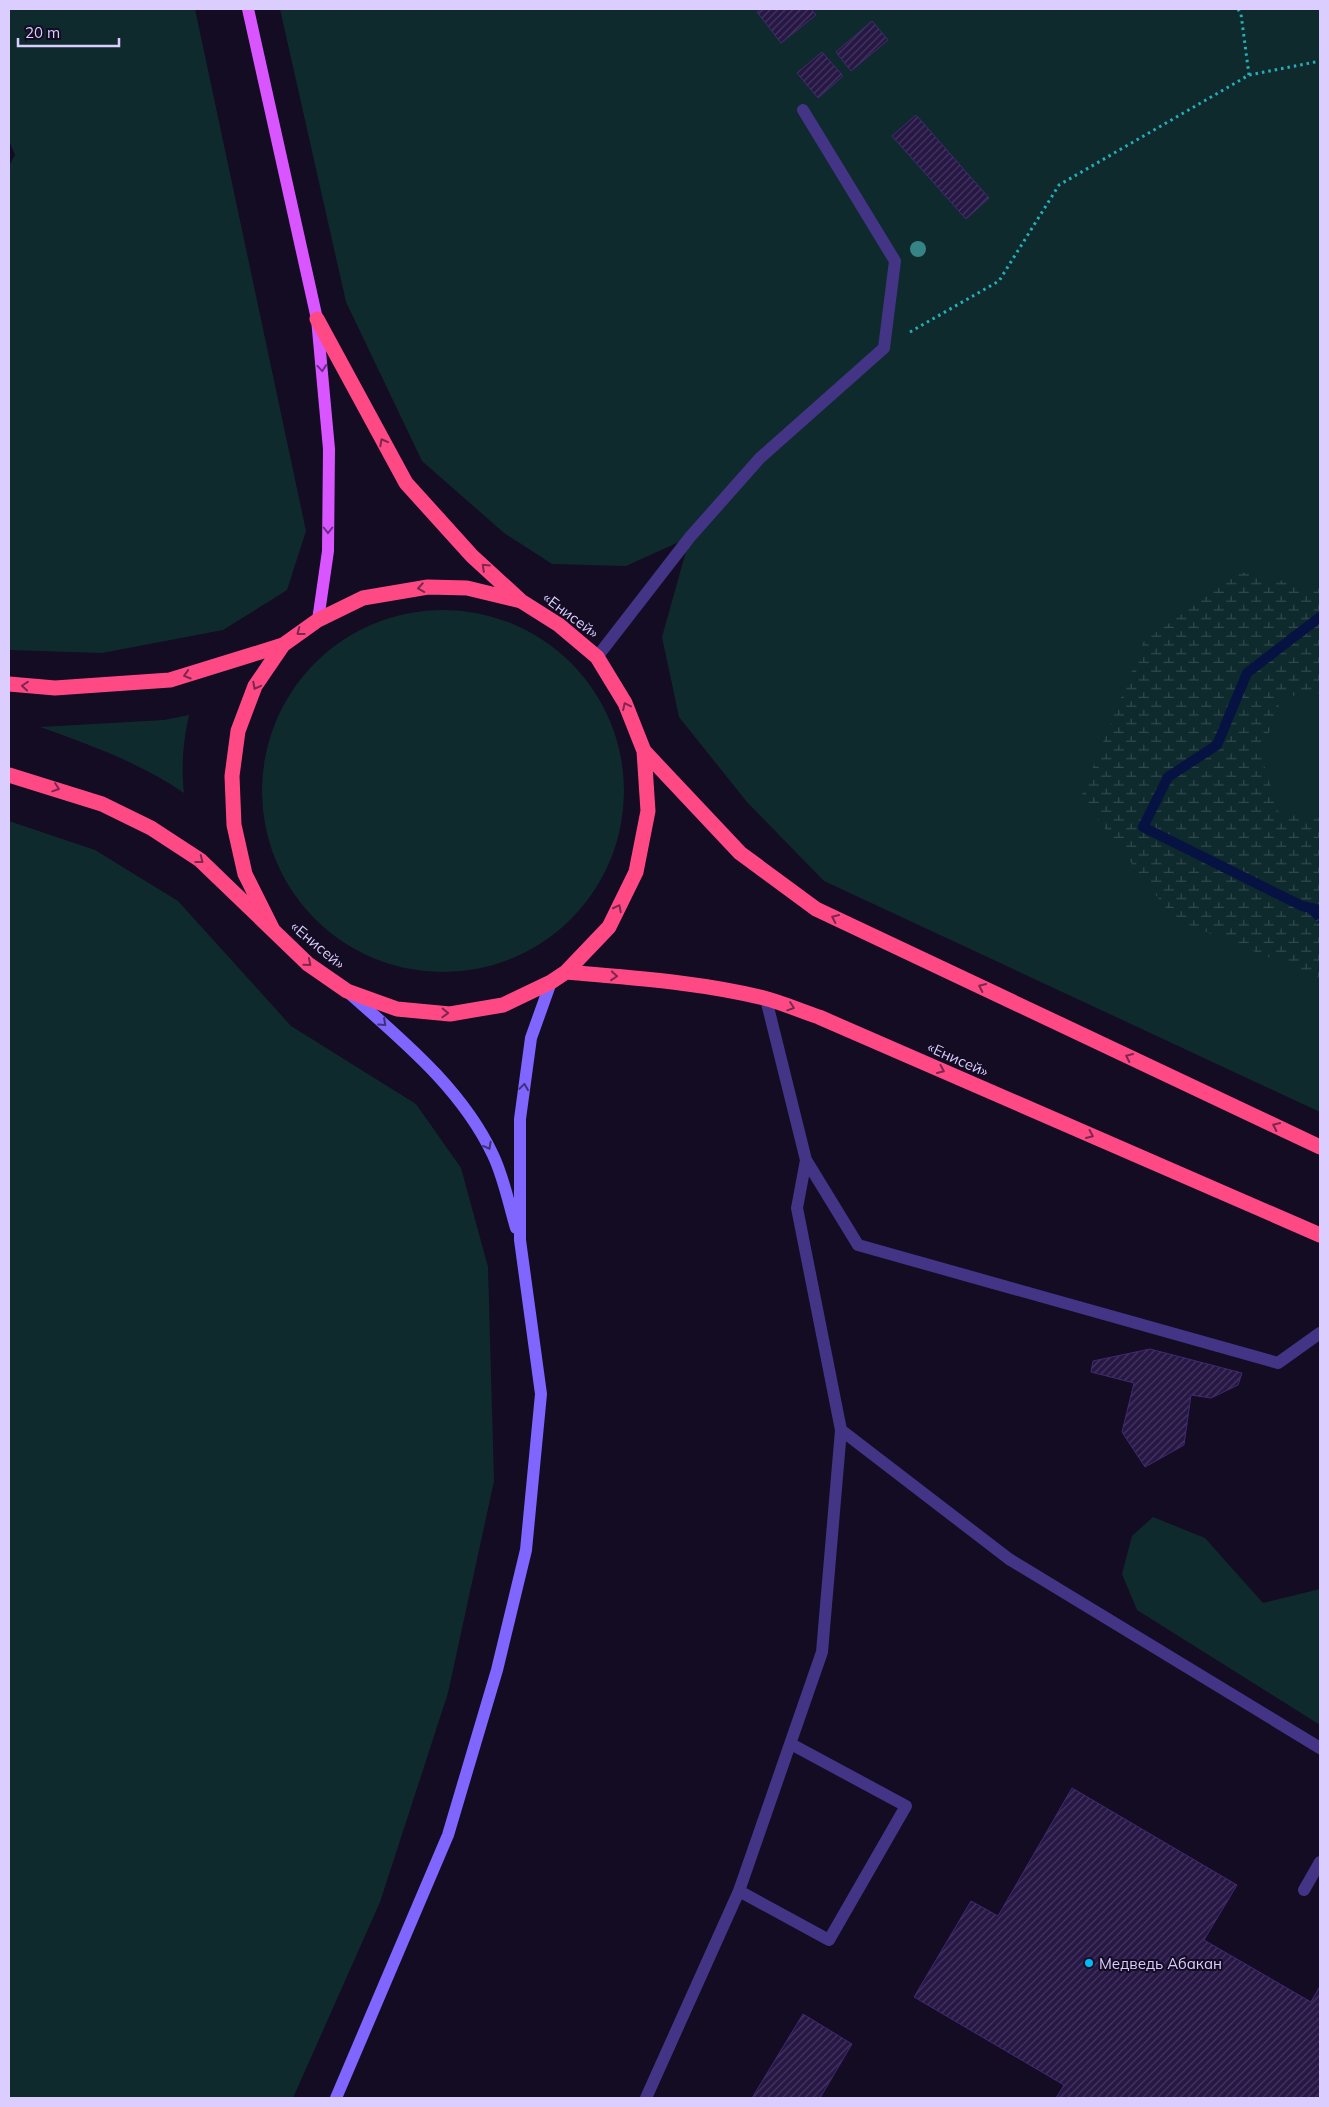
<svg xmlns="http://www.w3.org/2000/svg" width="1329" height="2107" font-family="Mulish,sans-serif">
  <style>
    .grass { fill: #0f2a2d }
    .wetland { fill: url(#wetland-marsh) }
    .water { fill: url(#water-waves) }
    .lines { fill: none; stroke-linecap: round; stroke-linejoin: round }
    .stream { stroke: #061342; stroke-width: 10 }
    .building { fill: url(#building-hatch); stroke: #422873 }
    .path { stroke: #26aebb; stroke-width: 3; stroke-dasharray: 2.5 4; stroke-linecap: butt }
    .lane { stroke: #433485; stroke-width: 12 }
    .secondary { stroke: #8065ff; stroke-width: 12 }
    .primary { stroke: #d955ff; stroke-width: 12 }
    .highway { stroke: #ff4985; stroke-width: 15 }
    .tree { fill: #368486 }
    .oneway { stroke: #6c2d86 }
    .oneway2 { stroke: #7d274f }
    .oneway3 { stroke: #3f307b }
    .poi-dot { fill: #00bbf9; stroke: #130c23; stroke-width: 2 }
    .labels { text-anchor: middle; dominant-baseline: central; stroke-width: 4; stroke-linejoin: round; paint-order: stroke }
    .street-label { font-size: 15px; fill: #dbceff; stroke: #130c23 }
    .poi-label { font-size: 15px; fill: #dbceff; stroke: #130c23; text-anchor: start }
  </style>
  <defs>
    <pattern id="wetland-marsh" width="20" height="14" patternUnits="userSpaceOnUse" patternTransform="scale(1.25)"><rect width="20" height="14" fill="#0f2a2d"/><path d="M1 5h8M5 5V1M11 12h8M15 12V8" fill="none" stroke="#31484c"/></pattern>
    <pattern id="water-waves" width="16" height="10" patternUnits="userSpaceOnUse" patternTransform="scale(1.25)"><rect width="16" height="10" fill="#061342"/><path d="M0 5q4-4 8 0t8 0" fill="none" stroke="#2a345e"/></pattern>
    <pattern id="building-hatch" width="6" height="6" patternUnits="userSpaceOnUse" patternTransform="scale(1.25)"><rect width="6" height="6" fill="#271745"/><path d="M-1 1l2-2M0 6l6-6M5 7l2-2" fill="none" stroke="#463861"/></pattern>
  </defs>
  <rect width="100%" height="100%" fill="#130c23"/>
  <path class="grass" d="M9 9H195L306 531 287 590 223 630 102 653 9 650V166L15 155 9 140Z
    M280 9H1320V1112L824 881 747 802 679 717 662 637 690 537 626 566 552 564 504 533 422 461 346 302Z
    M262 791a181 181 0 1 1 362 0a181 181 0 1 1-362 0Z
    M189 715C183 742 181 766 184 793 140 763 91 745 40 727L164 720Z
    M9 821 95 850 178 901 291 1026 416 1104 461 1168 488 1267 494 1481 448 1693 380 1902 293 2098H9Z
    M1153 1517 1205 1538 1263 1603 1320 1589V1725L1137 1610 1122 1574 1132 1536Z"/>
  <path class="wetland" d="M1241 572 1320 589V693L1282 697 1261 755 1279 814 1320 818V905L1303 906 1320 925V978L1174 919 1081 797 1144 641Z"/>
  <path class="water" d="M1320 905V925L1302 906Z"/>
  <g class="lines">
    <path class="stream" d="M1320 617 1247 673 1217 745 1168 777 1143 827 1302 906 1320 910"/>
  </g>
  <path class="building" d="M761 9H811L816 15 781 43 757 12Z
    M872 21 888 40 851 71 836 52Z
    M822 52 843 76 818 98 797 73Z
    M916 115 989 198 966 219 892 136Z
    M1150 1349 1242 1373 1238 1385 1211 1398 1191 1395 1184 1445 1145 1467 1122 1432 1134 1383 1091 1372 1093 1361Z
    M1072 1788 1237 1885 1204 1940 1311 2002 1320 1986V2098H1056L1064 2085 914 1997 971 1901 998 1916Z
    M803 2014 852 2044 820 2098H752Z"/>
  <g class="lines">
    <path class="path" d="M1238 9 1241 14 1249 75
      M910 332 999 281 1059 185 1249 75 1320 61"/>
    <path class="lane" d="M597 657 690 537 760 458 884 348 895 261 803 110
      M766 999 806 1160 858 1245 1278 1363 1320 1333
      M841 1430 1009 1559 1320 1748
      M1304 1890 1320 1862
      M739 1891 829 1940 906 1806 791 1744
      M646 2098 739 1891 822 1652 841 1430 797 1208 806 1160"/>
    <path class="secondary" d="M349 993C403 1041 462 1089 493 1155 504 1178 509 1205 516 1228
      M336 2098 448 1835 497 1670 526 1550 541 1394 520 1240V1119L531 1038 551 982"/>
    <path class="primary" d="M248 9 317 319 329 449 328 551 318 620"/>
    <path class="highway" d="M317 319 406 483 472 556 520 600
      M9 684 55 688 170 680 283 645
      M644 751 740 853 816 909 1320 1147
      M9 775 102 804 151 828 200 860 308 964 347 991 397 1009 450 1014 503 1005 551 982 566 972 609 927 636 872 648 811 644 751 625 703 597 657 559 625 521 601 467 588 428 587 363 598 318 620 283 645 255 686 238 731 232 776 234 825 245 874 273 930
      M566 972C632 978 699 982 764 998 783 1003 801 1011 819 1017L1320 1235"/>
  </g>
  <circle class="tree" cx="918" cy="249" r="8"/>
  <defs><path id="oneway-chevron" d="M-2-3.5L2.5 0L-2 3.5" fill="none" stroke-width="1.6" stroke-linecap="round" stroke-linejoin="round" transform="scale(1.25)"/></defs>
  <g class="oneway">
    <use href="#oneway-chevron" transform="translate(322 368) rotate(85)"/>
    <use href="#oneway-chevron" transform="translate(328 530) rotate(90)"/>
  </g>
  <g class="oneway2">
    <use href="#oneway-chevron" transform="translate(383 442) rotate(-118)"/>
    <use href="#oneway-chevron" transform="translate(485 567) rotate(-137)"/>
    <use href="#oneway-chevron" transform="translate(421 588) rotate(171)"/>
    <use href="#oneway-chevron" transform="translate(300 632) rotate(143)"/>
    <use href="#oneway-chevron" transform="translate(187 675) rotate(163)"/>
    <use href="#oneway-chevron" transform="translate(25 686) rotate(-175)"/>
    <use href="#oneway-chevron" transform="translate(256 686) rotate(118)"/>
    <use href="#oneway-chevron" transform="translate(626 706) rotate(-115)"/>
    <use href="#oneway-chevron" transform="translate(56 788) rotate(19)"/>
    <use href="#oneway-chevron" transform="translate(200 860) rotate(38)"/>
    <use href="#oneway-chevron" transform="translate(618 908) rotate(-63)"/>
    <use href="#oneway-chevron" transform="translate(835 918) rotate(-155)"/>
    <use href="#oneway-chevron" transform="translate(308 963) rotate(40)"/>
    <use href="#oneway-chevron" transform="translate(614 976) rotate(5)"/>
    <use href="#oneway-chevron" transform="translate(982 987) rotate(-155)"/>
    <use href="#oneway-chevron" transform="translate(791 1007) rotate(19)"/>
    <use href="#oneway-chevron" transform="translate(445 1013) rotate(2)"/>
    <use href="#oneway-chevron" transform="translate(1129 1057) rotate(-155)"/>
    <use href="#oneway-chevron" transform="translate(941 1070) rotate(24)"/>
    <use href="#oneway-chevron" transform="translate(1276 1126) rotate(-155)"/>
    <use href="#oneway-chevron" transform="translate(1090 1135) rotate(24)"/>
  </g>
  <g class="oneway3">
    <use href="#oneway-chevron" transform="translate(383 1023) rotate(42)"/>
    <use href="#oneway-chevron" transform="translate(524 1087) rotate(-82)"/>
    <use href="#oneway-chevron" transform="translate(488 1146) rotate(61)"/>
  </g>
  <circle class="poi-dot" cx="1089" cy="1963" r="5"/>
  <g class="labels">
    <g class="street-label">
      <text transform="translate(571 615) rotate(37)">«Енисей»</text>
      <text transform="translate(318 945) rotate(40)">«Енисей»</text>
      <text transform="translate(958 1059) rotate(24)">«Енисей»</text>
    </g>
    <g class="poi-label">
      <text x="1099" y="1963">Медведь Абакан</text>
    </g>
  </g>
  <rect width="1329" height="2107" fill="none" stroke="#dbceff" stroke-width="20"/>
  <path d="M18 38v8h101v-8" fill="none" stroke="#dbceff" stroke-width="2.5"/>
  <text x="25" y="38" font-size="15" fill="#dbceff" stroke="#130c23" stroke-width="4" paint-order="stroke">20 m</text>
</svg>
